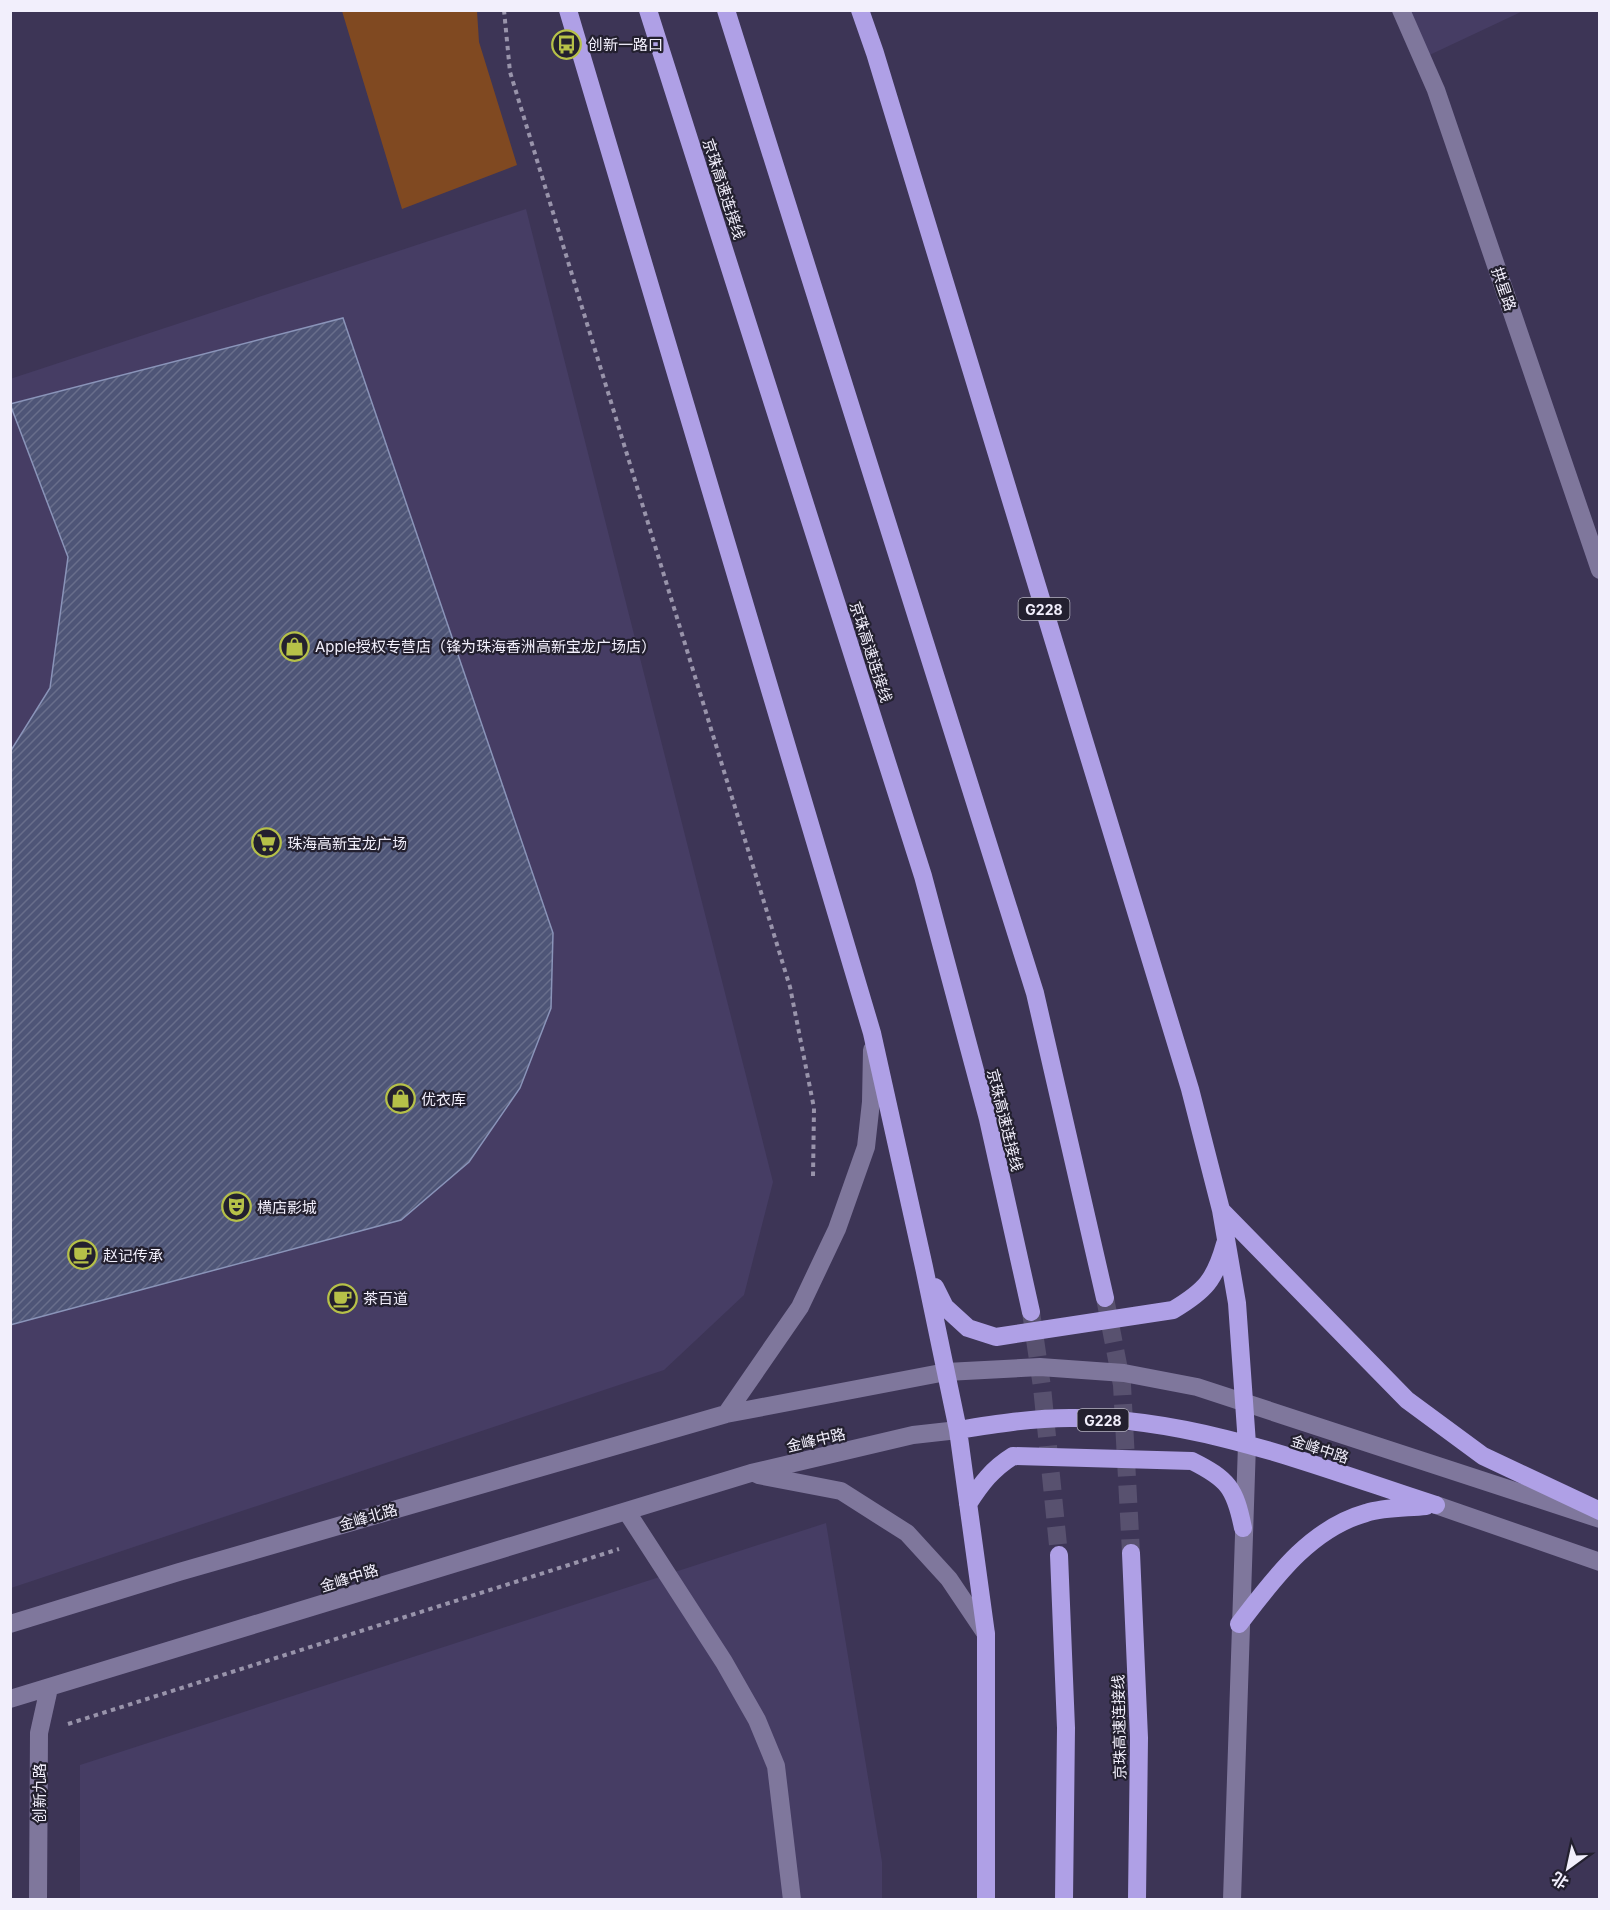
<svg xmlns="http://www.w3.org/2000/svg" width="1610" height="1910" font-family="Inter,'Noto Sans SC',sans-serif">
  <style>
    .built { fill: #463d64 }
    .grass { fill: #804921 }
    .building { fill: url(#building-hatch); stroke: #8a94b9; stroke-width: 1.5 }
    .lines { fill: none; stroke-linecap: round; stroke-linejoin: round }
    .highway-tunnel { stroke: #58516f; stroke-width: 18; stroke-dasharray: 18 9; stroke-linecap: butt }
    .path { stroke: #9994ab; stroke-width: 4; stroke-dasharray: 4.5 4.5; stroke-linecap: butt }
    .street { stroke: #7f779c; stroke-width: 18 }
    .secondary { stroke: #7f779c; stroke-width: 18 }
    .highway { stroke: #afa0e6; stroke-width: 18 }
    .labels { text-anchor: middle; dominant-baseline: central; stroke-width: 4.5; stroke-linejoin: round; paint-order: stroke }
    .shield { fill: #23202f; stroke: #b4b1be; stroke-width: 1.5 }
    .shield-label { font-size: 14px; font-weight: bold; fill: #f2effc }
    .poi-label { font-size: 15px; fill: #f2effc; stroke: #23202f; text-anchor: start }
    .street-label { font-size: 15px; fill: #f2effc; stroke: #23202f }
  </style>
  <defs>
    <pattern id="building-hatch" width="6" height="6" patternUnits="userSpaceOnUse" patternTransform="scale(1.5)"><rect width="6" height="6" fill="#4e5577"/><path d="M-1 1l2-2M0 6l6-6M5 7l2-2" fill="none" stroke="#686e8b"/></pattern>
  </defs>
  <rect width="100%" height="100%" fill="#3d3556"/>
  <path class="built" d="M1401 11H1523L1421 59Z
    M526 209 773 1182 744 1295 664 1370 11 1588 10 379Z
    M826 1523 882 1862V1899L80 1900V1765Z"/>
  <path class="grass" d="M342 11H477L479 42 517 165 402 209Z"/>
  <path class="building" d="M343 318 553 933 551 1008 520 1088 469 1162 401 1220 10 1325V752L50 688 68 557 10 404Z"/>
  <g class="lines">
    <path class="highway-tunnel" d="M1105 1298 1122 1385 1131 1553
      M1031 1312 1042 1387 1059 1555"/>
    <path class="path" d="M504 10 510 72 790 987 814 1108 813 1177
      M68 1724 619 1549"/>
    <path class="street" d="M1401 10 1436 90 1600 570"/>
    <path class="secondary" d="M726 1414 800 1307 837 1229 866 1147 871 1102 872 1050
      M758 1475 841 1491 907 1533 949 1579 986 1634
      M1436 1505 1600 1562
      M627 1512 724 1662 757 1720 776 1766 792 1900
      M10 1624 179 1572 726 1414 946 1372 1040 1367 1124 1373 1197 1387 1600 1519
      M10 1699 751 1473 913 1435 958 1430
      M38 1900 39 1733 49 1688
      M1232 1900 1247 1444"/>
    <path class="highway" d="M568 10 872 1033 924 1267 958 1430 986 1634V1900
      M648 10 923 876 988 1119 1031 1312
      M726 10 1035 993 1105 1298
      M860 10 875 53 1190 1089 1221 1210 1237 1303 1247 1444
      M1221 1210 1407 1400 1483 1456 1600 1511
      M935 1287 945 1307 968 1328 996 1337 1173 1310C1205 1291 1215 1280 1225 1244
      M958 1430C995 1424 1033 1418 1070 1418 1196 1417 1318 1467 1436 1505
      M968 1504C981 1484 992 1469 1013 1456L1192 1461C1228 1479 1235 1488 1243 1528
      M1131 1553 1139 1738 1137 1900
      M1059 1555 1066 1728 1064 1900
      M1239 1624C1273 1580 1309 1529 1366 1513 1384 1507 1406 1508 1426 1506"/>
  </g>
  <defs>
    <symbol id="bus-ring" viewBox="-11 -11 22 22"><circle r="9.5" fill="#23202f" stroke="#b6c148" stroke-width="1.5"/><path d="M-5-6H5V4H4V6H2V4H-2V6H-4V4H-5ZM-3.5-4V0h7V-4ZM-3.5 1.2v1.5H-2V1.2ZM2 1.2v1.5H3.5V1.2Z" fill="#b6c148"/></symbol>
    <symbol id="shop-ring" viewBox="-11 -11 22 22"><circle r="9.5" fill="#23202f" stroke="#b6c148" stroke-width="1.5"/><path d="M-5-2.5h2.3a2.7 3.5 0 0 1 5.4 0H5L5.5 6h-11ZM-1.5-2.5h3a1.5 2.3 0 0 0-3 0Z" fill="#b6c148"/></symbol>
    <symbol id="supermarket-ring" viewBox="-11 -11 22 22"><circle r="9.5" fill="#23202f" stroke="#b6c148" stroke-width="1.5"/><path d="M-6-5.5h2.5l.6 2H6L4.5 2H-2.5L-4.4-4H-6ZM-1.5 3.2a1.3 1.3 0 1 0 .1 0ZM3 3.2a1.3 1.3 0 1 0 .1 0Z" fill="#b6c148"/></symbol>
    <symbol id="theatre-ring" viewBox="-11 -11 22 22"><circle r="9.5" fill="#23202f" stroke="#b6c148" stroke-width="1.5"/><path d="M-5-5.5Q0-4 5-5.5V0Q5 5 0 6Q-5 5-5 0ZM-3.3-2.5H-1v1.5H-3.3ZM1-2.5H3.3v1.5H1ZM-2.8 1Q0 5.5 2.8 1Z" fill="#b6c148"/></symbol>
    <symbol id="cafe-ring" viewBox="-11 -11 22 22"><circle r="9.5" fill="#23202f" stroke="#b6c148" stroke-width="1.5"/><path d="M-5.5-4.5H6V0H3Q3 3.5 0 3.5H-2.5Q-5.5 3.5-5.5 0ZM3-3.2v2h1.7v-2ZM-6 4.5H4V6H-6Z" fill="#b6c148"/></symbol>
  </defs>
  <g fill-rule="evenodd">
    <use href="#bus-ring" x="550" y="28" width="33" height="33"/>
    <use href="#shop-ring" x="278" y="630" width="33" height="33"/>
    <use href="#supermarket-ring" x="250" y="826" width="33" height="33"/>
    <use href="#shop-ring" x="384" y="1082" width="33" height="33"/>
    <use href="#theatre-ring" x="220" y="1190" width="33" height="33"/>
    <use href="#cafe-ring" x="66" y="1238" width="33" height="33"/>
    <use href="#cafe-ring" x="326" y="1282" width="33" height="33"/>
  </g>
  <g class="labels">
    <g class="shield">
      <rect x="1018.5" y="598" width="51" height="22" rx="4.5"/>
      <rect x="1077.5" y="1409" width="51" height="22" rx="4.5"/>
    </g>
    <g class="shield-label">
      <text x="1044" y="609">G228</text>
      <text x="1103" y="1420">G228</text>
    </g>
    <g class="poi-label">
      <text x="588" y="44">创新一路口</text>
      <text x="315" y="646">Apple授权专营店（锋为珠海香洲高新宝龙广场店）</text>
      <text x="287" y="843">珠海高新宝龙广场</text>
      <text x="421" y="1099">优衣库</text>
      <text x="257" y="1207">横店影城</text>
      <text x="103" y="1255">赵记传承</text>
      <text x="363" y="1298">茶百道</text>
    </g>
    <g class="street-label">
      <text transform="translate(724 189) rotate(72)">京珠高速连接线</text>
      <text transform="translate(1504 289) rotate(71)">拱星路</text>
      <text transform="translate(871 652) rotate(72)">京珠高速连接线</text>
      <text transform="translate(1005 1120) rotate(76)">京珠高速连接线</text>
      <text transform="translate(816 1440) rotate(-13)">金峰中路</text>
      <text transform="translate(1320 1449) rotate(18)">金峰中路</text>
      <text transform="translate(368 1517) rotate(-16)">金峰北路</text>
      <text transform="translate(349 1578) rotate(-17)">金峰中路</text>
      <text transform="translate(1119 1727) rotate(-91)">京珠高速连接线</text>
      <text transform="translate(39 1793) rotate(-90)">创新九路</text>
    </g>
  </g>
  <rect width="1610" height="1910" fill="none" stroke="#f2effc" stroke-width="24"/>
  <g transform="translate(1568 1868) rotate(213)" stroke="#23202f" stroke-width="4.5" paint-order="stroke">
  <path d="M0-4.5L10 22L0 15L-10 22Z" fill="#f2effc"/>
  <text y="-9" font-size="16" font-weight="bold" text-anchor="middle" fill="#f2effc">北</text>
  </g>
</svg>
